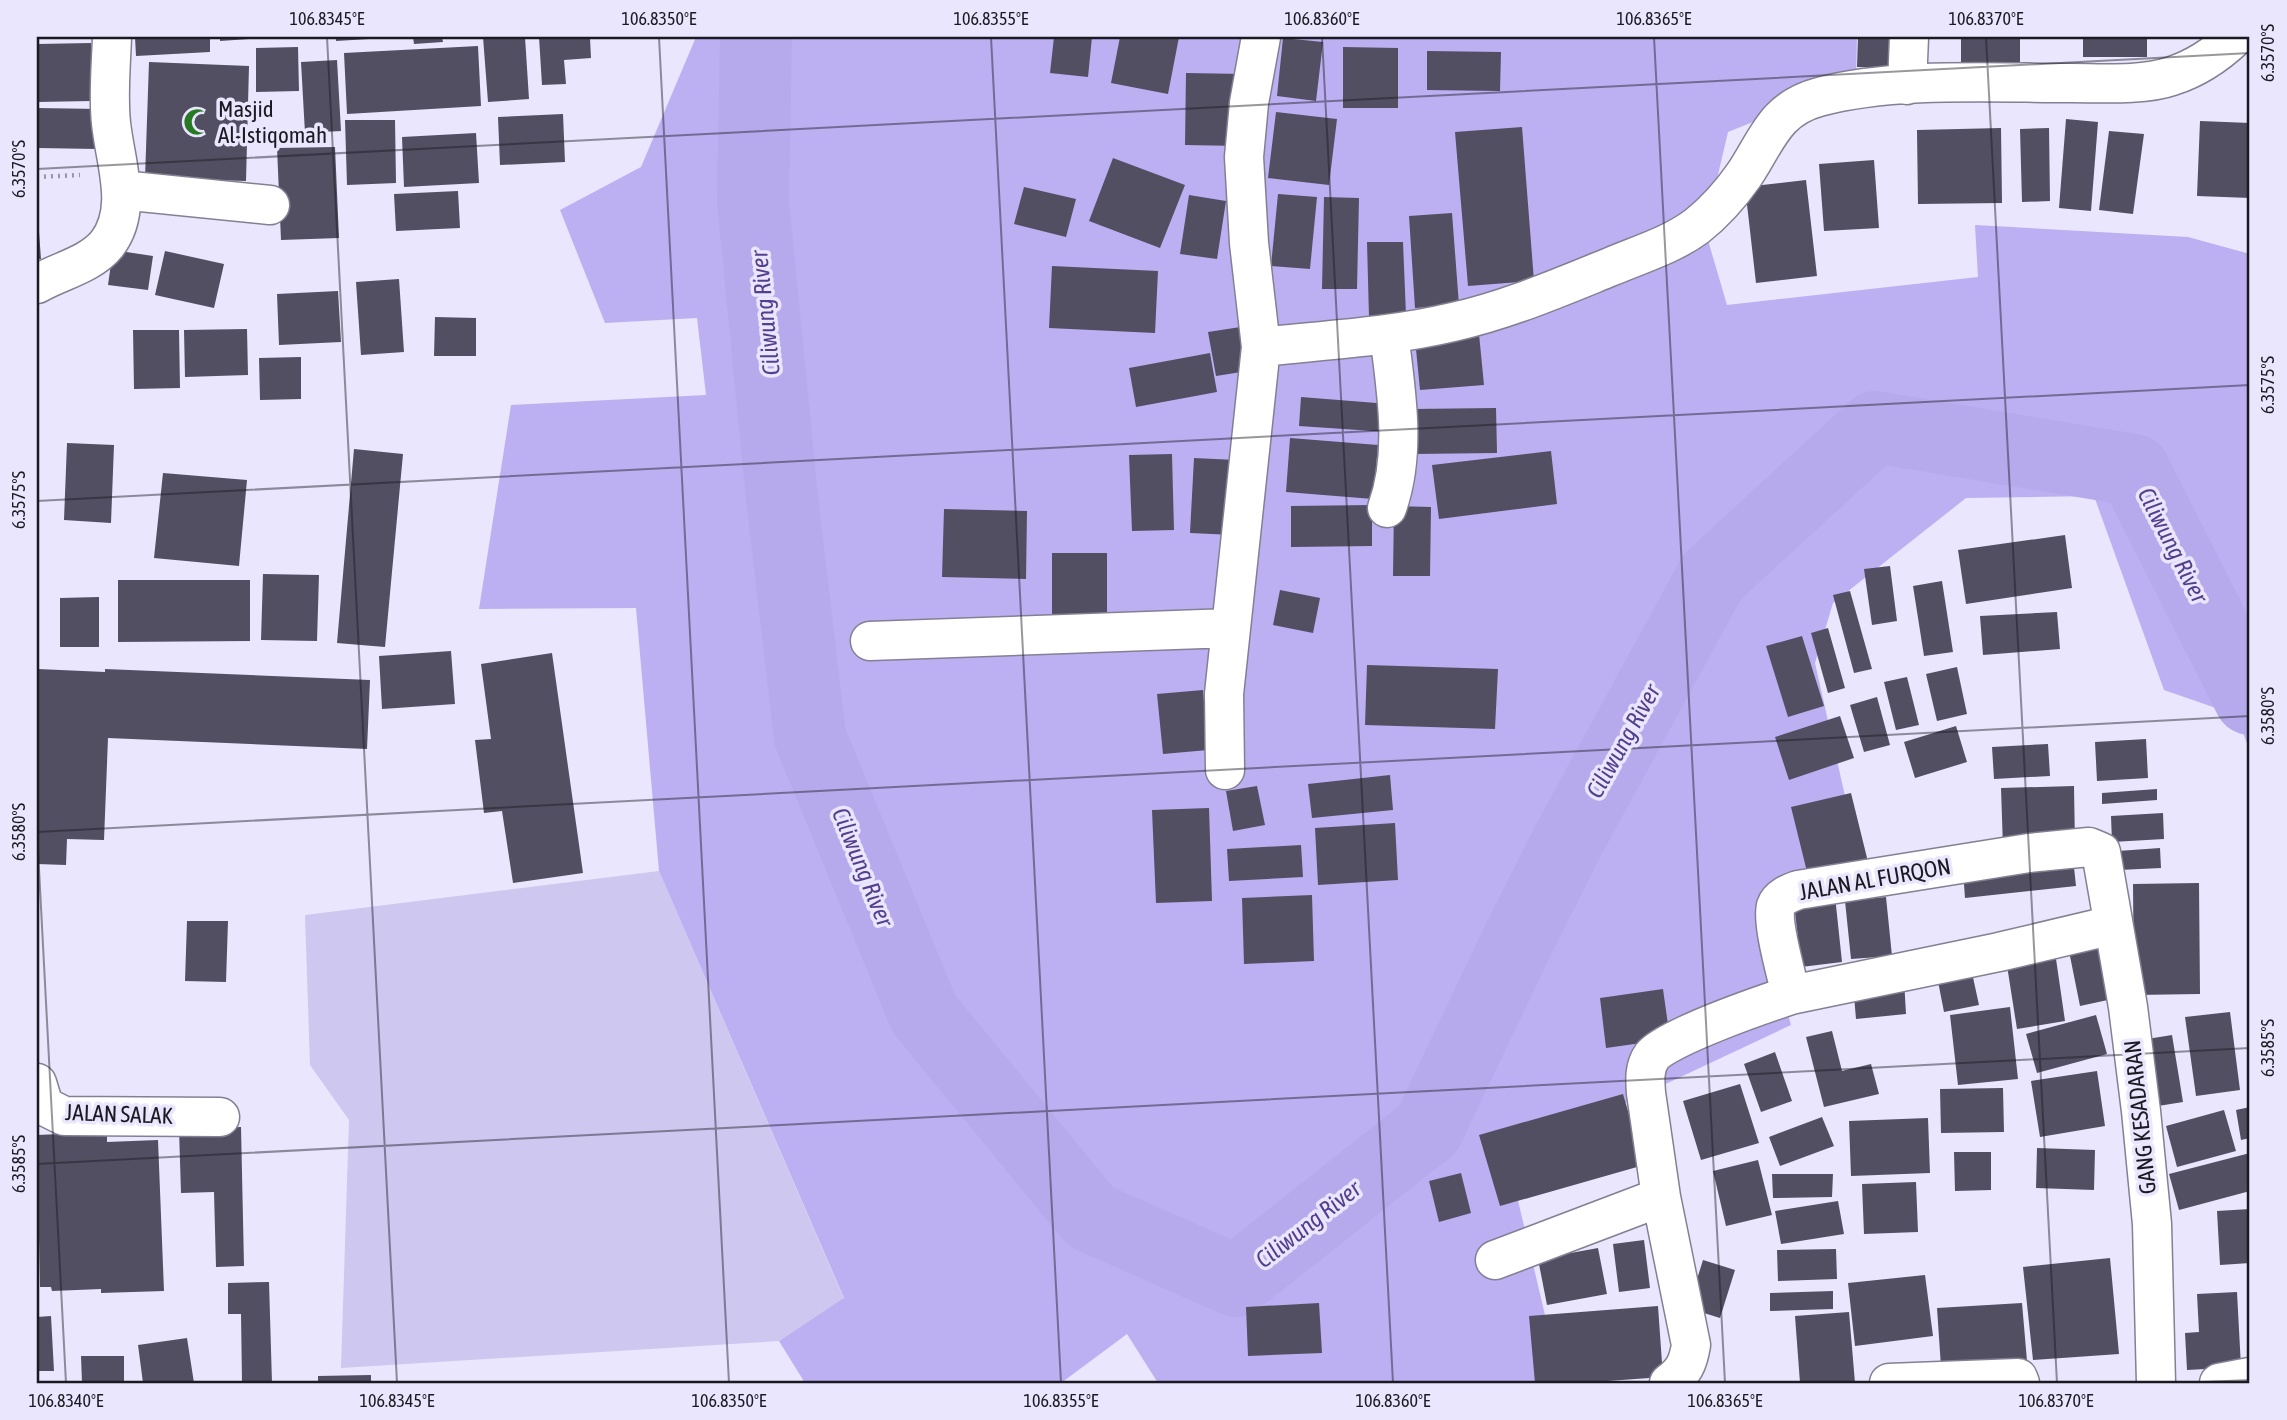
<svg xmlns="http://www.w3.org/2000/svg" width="2287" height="1420" font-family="'Asap Condensed',sans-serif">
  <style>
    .green { fill: #cec7f0 }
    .forest { fill: #bcb0f3 }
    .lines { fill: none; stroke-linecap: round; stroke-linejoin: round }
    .river { stroke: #b6aaec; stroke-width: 72 }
    .building { fill: #524f62 }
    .minor-casing { stroke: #838094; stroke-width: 41 }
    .path { stroke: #9894a5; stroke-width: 4.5; stroke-dasharray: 2 5; stroke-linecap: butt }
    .minor { stroke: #fff; stroke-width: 38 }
    .ticks { fill: none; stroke: #1b1921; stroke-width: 2; stroke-opacity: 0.45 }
    .labels { text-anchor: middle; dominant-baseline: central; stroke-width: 7; stroke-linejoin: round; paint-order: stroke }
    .poi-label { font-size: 23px; fill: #1b1921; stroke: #eae6fd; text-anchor: start }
    .street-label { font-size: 23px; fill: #1b1921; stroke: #eae6fd }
    .water-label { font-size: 24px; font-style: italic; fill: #543f8e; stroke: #eae6fd }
    .neatline { fill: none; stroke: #1b1921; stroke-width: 2.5 }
    .ticks-label { font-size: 18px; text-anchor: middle; fill: #1b1921 }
  </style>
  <rect width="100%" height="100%" fill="#eae6fd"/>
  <path class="green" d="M659 871 844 1299 779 1341 341 1368 349 1120 310 1065 305 915Z"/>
  <path class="forest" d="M696 37H1857L1856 81 1728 132 1705 230 1727 305 1978 277 1975 225 2188 237 2250 254V751L2236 715 2164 690 2094 496 1966 498 1833 603 1815 663 1854 836 1774 964 1791 1025 1508 1158 1561 1383H1158L1127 1334 1061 1383H805L779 1341 844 1298 659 871 636 608 479 609 511 405 706 395 697 318 605 323 560 210 641 167Z"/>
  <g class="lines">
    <path class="river" d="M756 37 753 202 782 498 810 737 924 1014 1091 1217 1236 1281 1428 1129 1518 940 1569 839 1712 577 1875 427 2134 470 2250 699"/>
  </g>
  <path class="building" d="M135 37H210V52L136 56Z
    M220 37H249V39L220 41Z
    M336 37H369V39L336 41Z
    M413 37H442L443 42 414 44Z
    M483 37H525L529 99 488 102Z
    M539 37H563V39L590 38 591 58 564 60 566 84 542 85Z
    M1054 37H1092L1088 77 1050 73Z
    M1120 37H1179L1168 94 1111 83Z
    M1858 37H1902L1901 68 1857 67Z
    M1961 37H2020V72L1961 71Z
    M2083 37H2147V57H2083Z
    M1283 38 1323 42 1316 101 1277 96Z
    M91 43 92 101 37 102V44Z
    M478 46 481 106 347 114 344 53Z
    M298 47 299 91 256 92V48Z
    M1343 47 1398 48V108H1343Z
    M1427 51 1501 52 1500 91 1427 90Z
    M337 60 341 131 305 133 301 62Z
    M149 62 249 66 246 181 145 178Z
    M1186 73 1243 74 1240 146 1185 145Z
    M37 108 100 109 97 149 37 148Z
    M1276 112 1337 119 1329 185 1268 178Z
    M563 114 565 162 500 165 498 117Z
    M2066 119 2098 122 2091 211 2059 208Z
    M345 120H395L396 183 347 185Z
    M2200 121 2250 123V198L2197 196Z
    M1522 127 1534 281 1468 286 1455 132Z
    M2001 128 2002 203 1918 204 1917 130Z
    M2049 128 2050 201 2022 202 2020 129Z
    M2109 131 2144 134 2133 214 2099 210Z
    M476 133 479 183 404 187 402 137Z
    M335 147 339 238 281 240 277 148Z
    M1113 158 1185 185 1160 248 1089 221Z
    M1874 160 1879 228 1824 231 1819 164Z
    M1806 180 1817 276 1756 283 1745 187Z
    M1024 187 1076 199 1066 237 1014 224Z
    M458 191 460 228 396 231 394 194Z
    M1278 194 1317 197 1310 269 1271 266Z
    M1189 195 1226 201 1217 259 1180 254Z
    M1324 197 1359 198 1357 289H1322Z
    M1452 213 1459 305 1415 308 1409 216Z
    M37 232H39L41 259H37Z
    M1367 242H1403L1406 315 1369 317Z
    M113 250 153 256 148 290 108 285Z
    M165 251 224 264 214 308 155 295Z
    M1052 266 1158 271 1155 333 1049 328Z
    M399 279 404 352 361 355 356 282Z
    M338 291 341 342 279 345 277 294Z
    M435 317 476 318V356H434Z
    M1247 326 1254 370 1216 376 1208 332Z
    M247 329 248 375 185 377 184 330Z
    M133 330H179L180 388 134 389Z
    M1479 334 1484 385 1420 390 1415 339Z
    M1210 353 1217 392 1136 407 1129 368Z
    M301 357V399L260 400 259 358Z
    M1301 397 1389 404 1388 432 1299 426Z
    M1496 408 1497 453 1413 454 1412 409Z
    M1290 438 1378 445 1373 499 1286 492Z
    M67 443 114 445 111 523 64 520Z
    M354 449 403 454 385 647 337 643Z
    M1551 451 1557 504 1439 519 1432 465Z
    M1172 454 1174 530 1132 531 1129 455Z
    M1194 458 1236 460 1233 535 1190 533Z
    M163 473 247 480 239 566 154 558Z
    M1372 505V546L1291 547V506Z
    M1394 506 1431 507 1430 576H1393Z
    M944 509 1027 511 1026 579 942 577Z
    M2065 535 2072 588 1966 604 1958 550Z
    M1052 553H1107V620H1052Z
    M1890 566 1897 621 1872 625 1864 569Z
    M263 574 319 575 317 641 261 640Z
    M118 580H250V641L118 642Z
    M1942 581 1953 652 1924 656 1913 586Z
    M1280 590 1320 598 1313 633 1273 625Z
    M1850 591 1872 669 1854 673 1833 595Z
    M99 597V647H60V598Z
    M2057 612 2060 649 1983 655 1980 616Z
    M1828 628 1845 688 1828 693 1811 633Z
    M1802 636 1824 706 1788 717 1766 646Z
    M451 651 455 704 382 709 379 656Z
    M552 653 583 873 513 883 502 811 484 813 475 740 491 739 481 664Z
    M1367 665 1498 669 1495 729 1365 725Z
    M1957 667 1967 714 1937 721 1926 674Z
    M38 669 105 672V669L370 680 367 749 108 738 104 840 67 839 66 865 37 864Z
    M1907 677 1919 725 1896 730 1884 682Z
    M1203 690 1208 750 1163 754 1157 694Z
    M1877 697 1890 745 1864 752 1850 705Z
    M1840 716 1854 758 1789 780 1775 737Z
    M1956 726 1967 762 1915 778 1904 742Z
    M2146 739 2148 778 2097 781 2095 742Z
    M2048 744 2050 776 1994 779 1992 747Z
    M1390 775 1393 810 1312 818 1308 784Z
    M1257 786 1265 825 1233 831 1226 791Z
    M2074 786 2075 846 2003 848 2001 788Z
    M2157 789V800L2102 804V793Z
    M1851 793 1870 870 1810 884 1791 807Z
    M1209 808 1212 901 1156 903 1152 810Z
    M2163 813 2164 839 2112 842 2111 816Z
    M1395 823 1398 880 1318 885 1315 828Z
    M1301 845 1303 877 1229 881 1227 849Z
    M2160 848 2161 868 2119 870 2118 851Z
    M2073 858 2076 886 1965 898 1963 870Z
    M2199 883 2200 994 2134 995 2133 884Z
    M1312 895 1314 961 1244 964 1242 898Z
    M1835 896 1842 962 1801 967 1794 901Z
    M1886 897 1892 956 1851 959 1845 901Z
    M187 921H228L226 982 185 981Z
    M2103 934 2117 998 2080 1006 2067 941Z
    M2054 945 2065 1021 2017 1029 2005 953Z
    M1969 959 1979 1005 1944 1012 1935 966Z
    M1904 980 1906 1014 1856 1019 1853 984Z
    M1663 989 1670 1039 1606 1048 1600 998Z
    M2010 1007 2018 1079 1958 1085 1950 1015Z
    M2230 1012 2240 1090 2196 1096 2185 1017Z
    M2096 1015 2107 1054 2037 1073 2026 1034Z
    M1832 1031 1842 1071 1871 1064 1879 1094 1824 1107 1806 1037Z
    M2172 1035 2183 1102 2152 1107 2141 1040Z
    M1775 1052 1792 1101 1761 1112 1744 1064Z
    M2097 1071 2105 1126 2040 1137 2031 1081Z
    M1740 1084 1759 1143 1701 1160 1683 1101Z
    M2003 1088 2004 1132 1941 1133 1940 1089Z
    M1623 1094 1644 1165 1500 1206 1479 1135Z
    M2250 1107V1138L2241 1140 2236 1110Z
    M2224 1110 2236 1151 2177 1167 2166 1126Z
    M1822 1117 1834 1146 1780 1166 1769 1137Z
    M1928 1118 1930 1173 1851 1176 1849 1121Z
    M241 1127 244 1266 216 1267 214 1192 181 1193 179 1129Z
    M107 1132V1142L158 1140 164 1291 101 1293V1289L52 1291 51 1287H40L37 1135Z
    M2037 1148 2095 1150 2094 1190 2036 1188Z
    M1954 1152H1991V1190L1955 1191Z
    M2250 1153V1191L2179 1210 2169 1174Z
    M1758 1160 1772 1215 1726 1226 1713 1171Z
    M1461 1173 1471 1213 1439 1222 1429 1181Z
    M1772 1174H1833L1832 1197 1773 1198Z
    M1916 1182 1918 1232 1864 1234 1862 1184Z
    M1838 1201 1844 1234 1781 1244 1775 1211Z
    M2250 1209V1263L2220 1265 2217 1211Z
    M1644 1240 1650 1288 1619 1292 1613 1244Z
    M1598 1248 1607 1294 1547 1305 1538 1259Z
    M1836 1249 1837 1279 1778 1281 1777 1250Z
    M2110 1258 2119 1354 2033 1360 2023 1267Z
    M1703 1260 1735 1270 1720 1318 1688 1308Z
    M1925 1275 1933 1336 1855 1346 1848 1283Z
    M269 1282 272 1383H242L241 1314H228V1283Z
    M1833 1291V1309L1770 1311V1293Z
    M2247 1291H2250V1313H2248Z
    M2237 1292 2241 1367 2187 1370 2185 1333 2199 1332 2197 1294Z
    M1319 1303 1322 1353 1248 1356 1246 1307Z
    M2022 1303 2027 1361 1941 1367 1937 1308Z
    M1658 1306 1663 1377 1580 1383H1535L1529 1316Z
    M1849 1312 1855 1383H1800L1795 1316Z
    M51 1316 54 1371H37V1317Z
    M187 1338 194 1383H143L138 1345Z
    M81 1356H124V1383H82Z
    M371 1375V1383H318V1376Z"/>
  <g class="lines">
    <defs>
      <path id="minor" d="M1907 85 1909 37
        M121 190 270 205
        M37 284C59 271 90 265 107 244 134 209 115 162 111 123 108 95 111 65 112 37
        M1261 347C1325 340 1390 337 1453 322 1507 310 1558 288 1610 267 1638 255 1672 245 1697 226 1716 211 1730 195 1744 175 1767 141 1774 109 1819 97 1893 77 1993 83 2071 83 2101 83 2143 86 2172 76 2197 68 2216 55 2235 37
        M1387 508C1407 453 1396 390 1389 334
        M870 641 1230 628
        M1225 770 1224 694 1261 347 1249 243 1244 157 1249 103 1261 37
        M1791 995 1999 952 2113 925
        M37 1083 44 1106 64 1116 220 1117
        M1495 1260 1661 1197
        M1669 1383C1684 1372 1688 1363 1691 1345L1661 1197 1646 1093C1645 1080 1644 1067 1652 1056 1667 1037 1764 1004 1791 995 1787 977 1771 922 1776 906 1779 897 1790 893 1798 890L2029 853 2089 847 2101 852 2128 1007 2141 1111 2152 1224 2156 1383
        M1889 1383 2018 1378 2020 1383
        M2219 1383 2250 1377"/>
    </defs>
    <use href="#minor" class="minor-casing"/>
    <path class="path" d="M37 177 80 175"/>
    <use href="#minor" class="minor"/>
  </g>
  <path class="ticks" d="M327 37 397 1383M659 37 729 1383M991 37 1061 1383M1322 37 1393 1383M1654 37 1725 1383M1986 37 2057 1383M37 169 2250 53M37 501 2250 385M37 831 66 1383M37 832 2250 716M37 1164 2250 1048M2180 1383 2250 1380"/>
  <defs>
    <symbol id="mosque-bare" viewBox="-9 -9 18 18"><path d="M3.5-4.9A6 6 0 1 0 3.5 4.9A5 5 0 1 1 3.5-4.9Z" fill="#277924" stroke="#eae6fd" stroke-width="2.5" paint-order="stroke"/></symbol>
  </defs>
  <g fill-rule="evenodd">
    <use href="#mosque-bare" x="178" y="103" width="38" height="38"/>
  </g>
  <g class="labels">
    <g class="poi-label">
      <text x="218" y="109">Masjid<tspan x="218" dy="26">Al-Istiqomah</tspan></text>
    </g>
    <g class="street-label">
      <text transform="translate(1875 879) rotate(-10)">JALAN AL FURQON</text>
      <text transform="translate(119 1114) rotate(2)">JALAN SALAK</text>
      <text transform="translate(2140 1117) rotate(-96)">GANG KESADARAN</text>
    </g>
    <g class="water-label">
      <text transform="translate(765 313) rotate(-96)">Ciliwung River</text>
      <text transform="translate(2173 545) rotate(63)">Ciliwung River</text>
      <text transform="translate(1623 741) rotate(-61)">Ciliwung River</text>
      <text transform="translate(863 867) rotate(68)">Ciliwung River</text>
      <text transform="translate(1308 1224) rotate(-38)">Ciliwung River</text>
    </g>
  </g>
  <rect width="2287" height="1420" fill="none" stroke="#eae6fd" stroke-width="77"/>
  <rect x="38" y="38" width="2210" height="1344" class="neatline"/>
  <g class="ticks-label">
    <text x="327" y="25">106.8345°E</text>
    <text x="659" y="25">106.8350°E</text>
    <text x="991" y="25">106.8355°E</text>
    <text x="1322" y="25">106.8360°E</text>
    <text x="1654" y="25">106.8365°E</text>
    <text x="1986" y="25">106.8370°E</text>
    <text transform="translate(2268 53) rotate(-90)" y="6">6.3570°S</text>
    <text transform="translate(19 169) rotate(-90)" y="6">6.3570°S</text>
    <text transform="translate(2268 385) rotate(-90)" y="6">6.3575°S</text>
    <text transform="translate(19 500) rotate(-90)" y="6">6.3575°S</text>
    <text transform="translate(2268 716) rotate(-90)" y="6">6.3580°S</text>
    <text transform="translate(19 832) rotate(-90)" y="6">6.3580°S</text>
    <text transform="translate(2268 1048) rotate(-90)" y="6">6.3585°S</text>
    <text transform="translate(19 1164) rotate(-90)" y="6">6.3585°S</text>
    <text x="66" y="1407">106.8340°E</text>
    <text x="397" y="1407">106.8345°E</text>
    <text x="729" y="1407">106.8350°E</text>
    <text x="1061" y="1407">106.8355°E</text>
    <text x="1393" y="1407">106.8360°E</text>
    <text x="1725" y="1407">106.8365°E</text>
    <text x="2056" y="1407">106.8370°E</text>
  </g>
</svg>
